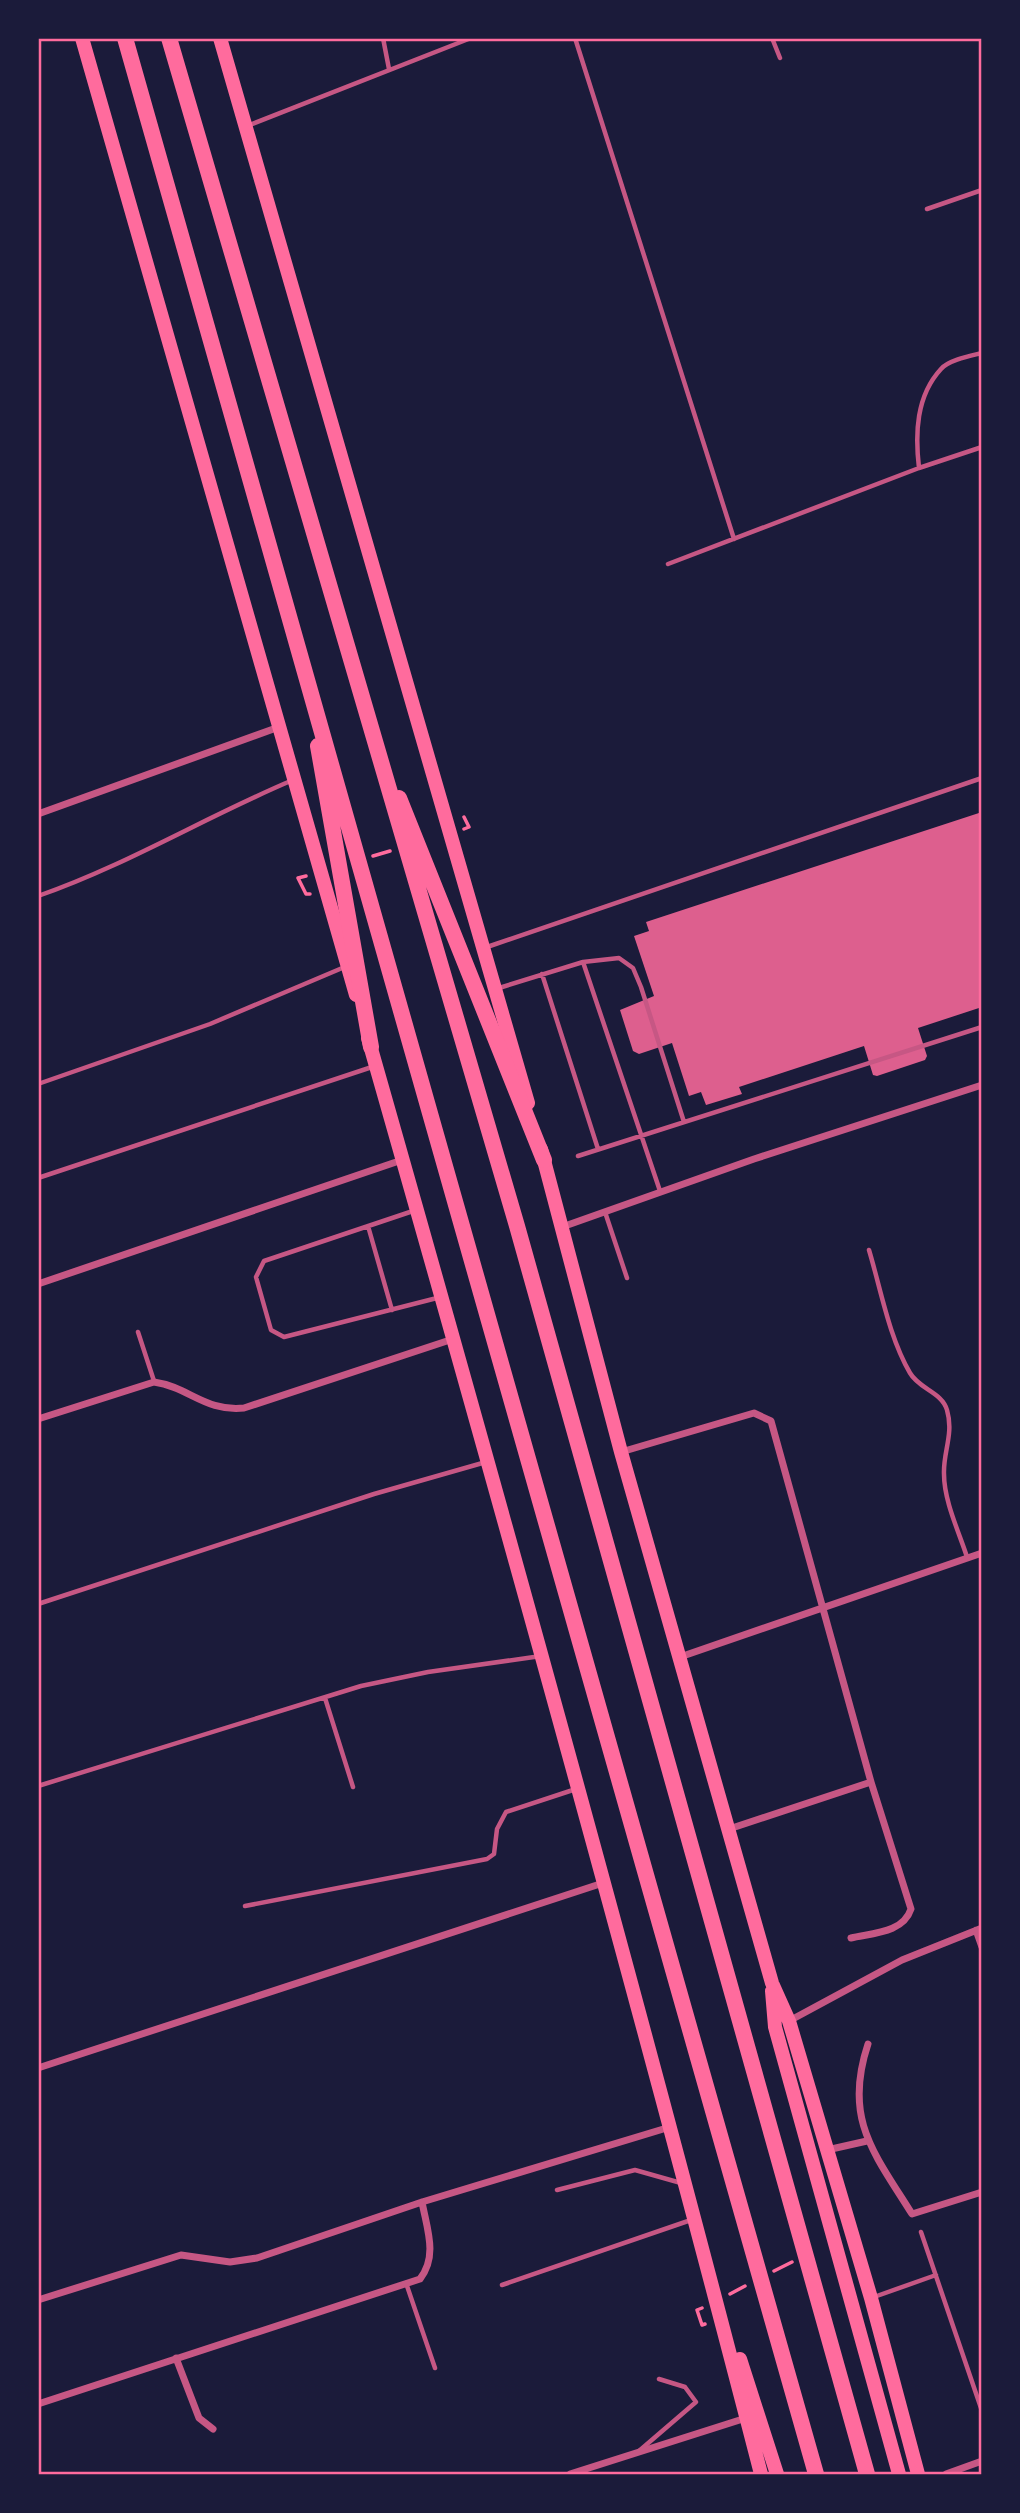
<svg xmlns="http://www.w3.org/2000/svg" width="1020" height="2513" font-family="'DM Sans',sans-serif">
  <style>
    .building { fill: #dd5f8e }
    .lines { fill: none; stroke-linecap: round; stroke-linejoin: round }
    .path { stroke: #ff6b9d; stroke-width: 3.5 }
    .service { stroke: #c65784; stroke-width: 4.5 }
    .minor { stroke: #c65784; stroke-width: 7 }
    .secondary { stroke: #ff6b9d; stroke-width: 14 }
    .trunk { stroke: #ff6b9d; stroke-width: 16 }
    .neatline { fill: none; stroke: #ff6b9d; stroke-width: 2.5 }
  </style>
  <rect width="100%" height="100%" fill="#1b1b3a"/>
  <path class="building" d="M982 812V1007L918 1028 927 1056 925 1060 877 1076 873 1075 864 1046 739 1087 742 1094 706 1105 701 1092 689 1096 672 1043 639 1054 633 1051 620 1010 654 996 634 936 649 931 646 922Z"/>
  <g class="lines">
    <path class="path" d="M464 817 469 827 464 829
      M373 856 390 851
      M306 876 298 878 306 894H310
      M774 2271 792 2262
      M730 2294 745 2286
      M702 2308 697 2310 702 2325 705 2324"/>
    <path class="service" d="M383 38 389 69
      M575 38 734 539
      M772 38 780 58
      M247 126 471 38
      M927 209 982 190
      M919 468 982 447
      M668 564 919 468C915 434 916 396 941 369 949 360 970 356 982 353
      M38 896C127 865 207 816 293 780
      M487 947 982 778
      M583 962 660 1191
      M542 974 598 1149
      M499 988 583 962 619 958 633 968 641 987 684 1122
      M38 1084 210 1024 347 966
      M578 1156 982 1027
      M38 1178 375 1066
      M413 1211 264 1261 256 1277 271 1330 284 1337 437 1298
      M605 1212 627 1278
      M368 1226 392 1310
      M869 1250C881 1290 889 1337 910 1373 919 1389 942 1392 947 1410 954 1434 943 1452 944 1474 944 1501 959 1532 967 1557
      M138 1332 154 1381
      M38 1604 374 1494 486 1462
      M325 1698 353 1787
      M38 1786 361 1686 428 1672 541 1656
      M245 1906 487 1859 494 1854 497 1829 506 1812 576 1789
      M557 2190 635 2170 681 2183
      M921 2232 982 2411
      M406 2283 435 2368
      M502 2285 691 2220
      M874 2297 936 2275
      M639 2451 696 2402 685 2387 659 2379"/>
    <path class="minor" d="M38 814 279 727
      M562 1227 754 1159 982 1085
      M38 1284 402 1160
      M38 1419 154 1382C189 1387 205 1412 244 1408L453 1339
      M621 1452 754 1413 771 1421 871 1782 729 1829
      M680 1657 982 1553
      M976 1930 982 1947
      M851 1938C873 1933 903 1933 911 1909L871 1782
      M789 2021 902 1960 982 1928
      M868 2044C843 2119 874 2153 912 2214L982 2192
      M38 2068 603 1883
      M827 2150 867 2141
      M38 2300 181 2255 230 2262 257 2258 422 2202 670 2127
      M176 2358 199 2418 213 2429
      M38 2404 420 2279C438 2256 427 2229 422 2202
      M570 2474 746 2418
      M946 2474 982 2461"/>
    <path class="secondary" d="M82 38 356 995
      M220 38 528 1103
      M368 1038C504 1515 637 1994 761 2474
      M541 1149 621 1452 772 1983 789 2021 871 2298 918 2474
      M772 1991 775 2027 899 2474
      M740 2359 777 2474"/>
    <path class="trunk" d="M125 38 816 2474
      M169 38 517 1226 867 2474
      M318 746 371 1047
      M399 798 544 1160"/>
  </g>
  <rect width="1020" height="2513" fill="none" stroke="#1b1b3a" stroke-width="80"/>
  <rect x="40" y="40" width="940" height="2433" class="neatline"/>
</svg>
